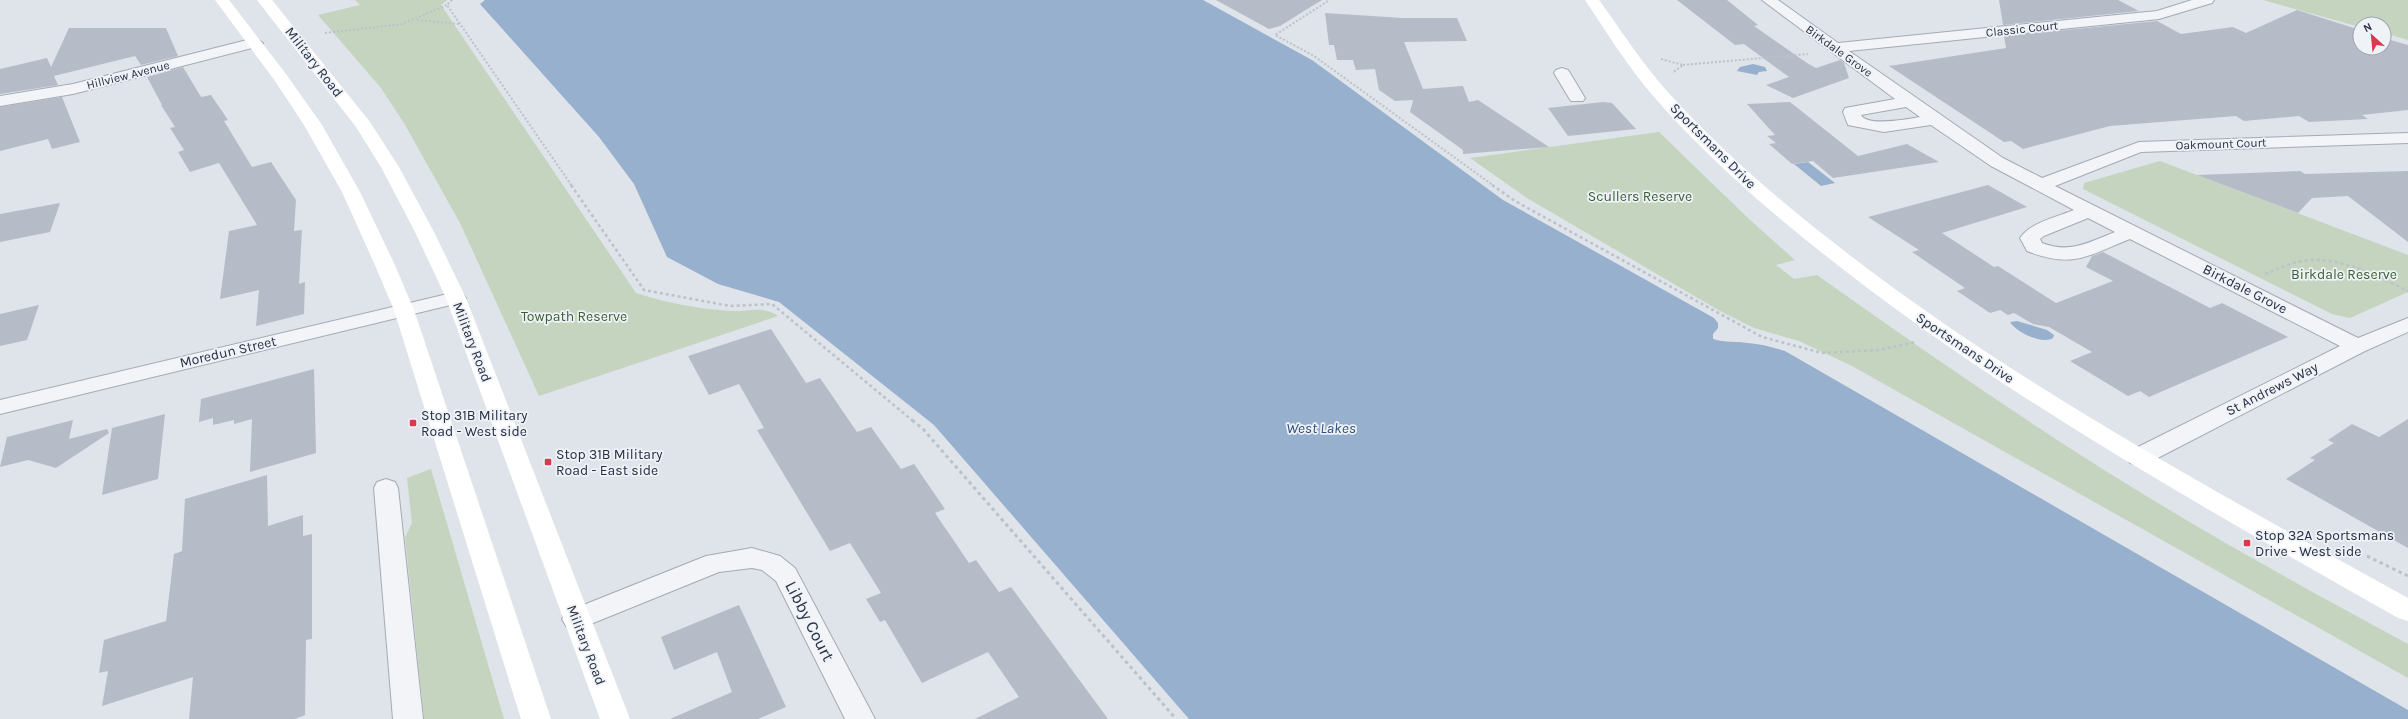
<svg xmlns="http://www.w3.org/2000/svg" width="2408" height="719" font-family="Karla,sans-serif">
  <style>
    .green { fill: #c4d4bf }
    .water { fill: #97b0cd }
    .building { fill: #b6bcc7 }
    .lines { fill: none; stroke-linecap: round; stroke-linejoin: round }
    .street-casing { stroke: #a4aab4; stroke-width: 2 }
    .path-far2 { stroke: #bdc1c9; stroke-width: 2; stroke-dasharray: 2 2; stroke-linecap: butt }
    .path-far1 { stroke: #bdc1c9; stroke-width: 2.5; stroke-dasharray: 3 3; stroke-linecap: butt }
    .path { stroke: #bdc1c9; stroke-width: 3; stroke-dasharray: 3.5 3.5; stroke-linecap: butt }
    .street { fill: #f2f4f8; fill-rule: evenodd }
    .secondary { fill: #fff; fill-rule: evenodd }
    .poi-dot { fill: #da394f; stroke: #eff2f7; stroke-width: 1.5 }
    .labels { text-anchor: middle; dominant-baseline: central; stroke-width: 3.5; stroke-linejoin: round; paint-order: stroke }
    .far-street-label { font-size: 12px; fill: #263042; stroke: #eff2f7 }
    .street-label { font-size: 14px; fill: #263042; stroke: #eff2f7 }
    .park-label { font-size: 14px; fill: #3a5f32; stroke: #eff2f7 }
    .poi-label { font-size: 14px; fill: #263042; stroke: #eff2f7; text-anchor: start }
    .water-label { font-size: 15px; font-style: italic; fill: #2d4e7a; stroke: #eff2f7 }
    .near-street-label { font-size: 17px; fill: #263042; stroke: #eff2f7 }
  </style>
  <rect width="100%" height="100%" fill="#dfe3ea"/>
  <path class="green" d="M355 0H447L441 5 636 293C666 303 699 309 731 311 748 312 762 305 778 316L539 396 460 223 404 123 381 88 318 15 360 5Z
    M2263 0H2408V40L2384 33V24H2360V27Z
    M1659 132 1750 220 1795 260 1776 265 1794 279 1817 275C1910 341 2004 407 2101 468 2201 531 2304 588 2408 644V678L1852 366 1799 341 1754 328 1720 311 1527 198 1470 158Z
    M2160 161 2408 255V292L2350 318 2332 314 2083 189 2084 183Z
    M431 469 504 719H424L405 537 412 523 407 478Z"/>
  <path class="water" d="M485 0H1203L1312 60 1503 200 1714 318 1718 323V328L1713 334V339C1725 343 1736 341 1748 343 1760 344 1772 347 1785 351L2408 710V719H1189L934 425 779 302 718 284 667 257 634 184 599 137 480 4Z
    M1753 64 1765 67 1767 71 1759 72 1757 75 1737 71 1740 67Z
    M1808 162 1835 183 1821 186 1794 164Z
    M2017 321 2047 330 2054 335 2053 338C2042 345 2016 332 2010 322Z"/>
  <path class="building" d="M1216 0H1322L1280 26 1269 29Z
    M1677 0H1727L1758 25 1754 26 1807 63 1816 68 1840 60 1844 63 1849 78 1793 98 1766 85 1789 77 1744 44 1735 45Z
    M1999 0H2118L2139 11 2003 25Z
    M2297 10 2360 30V48H2384V38L2408 45V110L2362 115 2368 119 2309 122 2299 116 2244 121 2236 116 2110 126 2023 149 2011 141 2004 142 1889 66 2006 48 2004 36 2157 21 2181 34 2233 27 2246 33Z
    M1325 13 1403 18H1457L1467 41 1404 42 1423 89 1463 86 1469 102 1478 100 1549 147 1463 154V150L1410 112 1413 100 1395 101 1379 90 1375 69 1356 70 1353 60H1337L1334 45H1329Z
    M69 28H166L178 56 141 65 135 56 54 76 58 85 0 94V69L47 58 51 67Z
    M183 67 201 97 211 95 228 120 224 121 252 167 271 162 296 200 294 231 302 230 299 284 305 282 304 314 256 326 259 290 220 299 229 231 257 225 219 163 190 172 178 152 184 150 170 128 175 127 161 105H162L147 77Z
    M62 97 80 142 52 149 48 139 0 151V107Z
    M1603 102 1612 103 1636 129 1568 136 1548 108Z
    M1790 102 1858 156 1907 144 1939 162 1833 178 1813 161 1792 164 1769 144 1776 143 1767 136 1775 135 1747 104Z
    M2300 171 2305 174 2408 171V242L2348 196 2312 198 2298 213 2197 175Z
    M1988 185 2027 207 1942 233 1994 267 1998 266 2056 303 2113 281 2086 267 2092 256 2103 252 2210 308 2222 303 2288 337 2149 397 2140 391 2128 396 2070 361 2092 352 2049 327 2033 324 2014 313 2008 315 2000 310 1990 313 1957 291 1965 288 1912 252 1919 250 1868 217Z
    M60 203 50 232 0 242V214Z
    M39 305 27 340 0 346V314Z
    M771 329 806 383 820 378 857 432 871 427 901 469 914 464 945 509 935 513 969 563 976 560 999 592 1011 587 1108 719H975L1019 697 988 652 922 683 885 620 880 622 866 599 881 593 850 543 830 551 757 430 764 428 739 384 709 395 688 356Z
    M314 369 316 453 250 472 252 419 234 424V420L213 425V418L199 422 201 399Z
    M165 414 158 479 102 495 112 428Z
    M2408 419V548L2286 479 2315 460 2310 458 2334 443 2328 440 2352 424 2379 437Z
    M73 420 69 439 107 429 109 433 56 468 28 460 0 467 7 437Z
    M267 475 268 526 303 515V536L312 534V639L306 640 305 715 295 719H189L193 677 102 706 108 671 99 673 104 640 166 621 174 554 182 551 185 499Z
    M739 605 786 707 758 719H670L732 692 717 652 674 670 661 637Z"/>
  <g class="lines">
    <defs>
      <path id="street" d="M1762 0H1778L1838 43 2157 11 2192 0H2214L2212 3 2159 19 1849 51 2003 158 2042 178 2139 142 2408 133V143L2141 152 2055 186 2358 338 2408 318V332L2365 351 2148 463 2139 465 2130 463 2127 457 2130 451 2340 346 2130 239C2087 256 2073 269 2027 251L2020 238C2031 222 2057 217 2074 210L1991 166 1931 125 1884 132 1848 125 1843 112 1845 108 1895 99ZM1906 107 1920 117C1908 119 1867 127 1861 115ZM2088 218 2115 232C2089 242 2070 254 2042 243L2040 239 2044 236Z
        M255 38 263 43 260 46 73 94 0 106V96L73 84Z
        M1562 68 1568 70 1570 73 1585 98 1583 101H1571L1569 98 1554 73 1556 70Z
        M456 292 463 294 466 298 463 302 0 414V400Z
        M386 479 395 482 398 488 423 719H393L374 488 377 482Z
        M752 548 780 556 795 568 875 719H845L776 581 762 570 752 568 719 572 576 630 566 626 562 619 566 612 706 556Z"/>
    </defs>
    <use href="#street" class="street-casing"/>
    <path class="path-far2" d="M452 0 447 5 572 186
      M1328 1 1275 35 1314 56 1494 186
      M417 20 459 24
      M325 33 402 24 447 5
      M1661 59 1683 65 1672 73
      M1683 65 1808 54"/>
    <path class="path-far1" d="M571 185 644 290 730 306 772 304 913 421
      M1492 185 1515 201 1762 337 1822 353 1879 350 1915 342
      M2265 274C2278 269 2289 263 2303 261 2339 255 2376 276 2408 291"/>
    <path class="path" d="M912 420 923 429 1176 719
      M2367 556 2408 576"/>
    <use href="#street" class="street"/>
    <path class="secondary" d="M215 0H229L286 74 322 125 360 192 394 263 414 310 551 719H521L394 310 374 263 342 192 304 125 275 81Z
      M257 0H272L370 122 399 167 434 232 466 298 630 719H600L446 298 415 232 381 167 356 127Z
      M1585 0H1599C1621 30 1641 62 1666 90 1729 160 1801 219 1876 275 2043 399 2227 498 2408 598V621L2398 618C2217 515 2033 413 1866 287 1790 229 1717 169 1654 97 1628 67 1607 33 1585 0Z"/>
  </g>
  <g class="poi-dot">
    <rect x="409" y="419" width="8" height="8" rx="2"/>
    <rect x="544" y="458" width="8" height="8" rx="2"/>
    <rect x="2243" y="539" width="8" height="8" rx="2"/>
  </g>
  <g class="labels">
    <g class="far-street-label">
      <text transform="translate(2022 29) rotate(-6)">Classic Court</text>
      <text transform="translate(1839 51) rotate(36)">Birkdale Grove</text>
      <text transform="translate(128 75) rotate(-14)">Hillview Avenue</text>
      <text transform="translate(2221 144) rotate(-2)">Oakmount Court</text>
    </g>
    <g class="street-label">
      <text transform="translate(314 62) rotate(52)">Military Road</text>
      <text transform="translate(1713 146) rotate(45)">Sportsmans Drive</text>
      <text transform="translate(2245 289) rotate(27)">Birkdale Grove</text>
      <text transform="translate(472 342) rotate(69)">Military Road</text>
      <text transform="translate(1965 348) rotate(34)">Sportsmans Drive</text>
      <text transform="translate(228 352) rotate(-13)">Moredun Street</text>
      <text transform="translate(2272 389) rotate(-27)">St Andrews Way</text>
      <text transform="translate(586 645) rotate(69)">Military Road</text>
    </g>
    <g class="park-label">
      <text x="1640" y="196">Scullers Reserve</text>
      <text x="2344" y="274">Birkdale Reserve</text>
      <text x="574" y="316">Towpath Reserve</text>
    </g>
    <g class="poi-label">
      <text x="421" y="415">Stop 31B Military<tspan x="421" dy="16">Road - West side</tspan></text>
      <text x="556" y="454">Stop 31B Military<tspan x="556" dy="16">Road - East side</tspan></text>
      <text x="2255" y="535">Stop 32A Sportsmans<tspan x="2255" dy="16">Drive - West side</tspan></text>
    </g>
    <g class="water-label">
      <text x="1321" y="428">West Lakes</text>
    </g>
    <g class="near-street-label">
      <text transform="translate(810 621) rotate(63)">Libby Court</text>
    </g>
  </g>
  <g transform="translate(2372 36) rotate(333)"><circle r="19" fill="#eff2f7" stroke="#9fa4af"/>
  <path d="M0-3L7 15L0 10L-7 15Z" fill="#da394f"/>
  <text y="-6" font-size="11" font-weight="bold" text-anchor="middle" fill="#263042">N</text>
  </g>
</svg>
